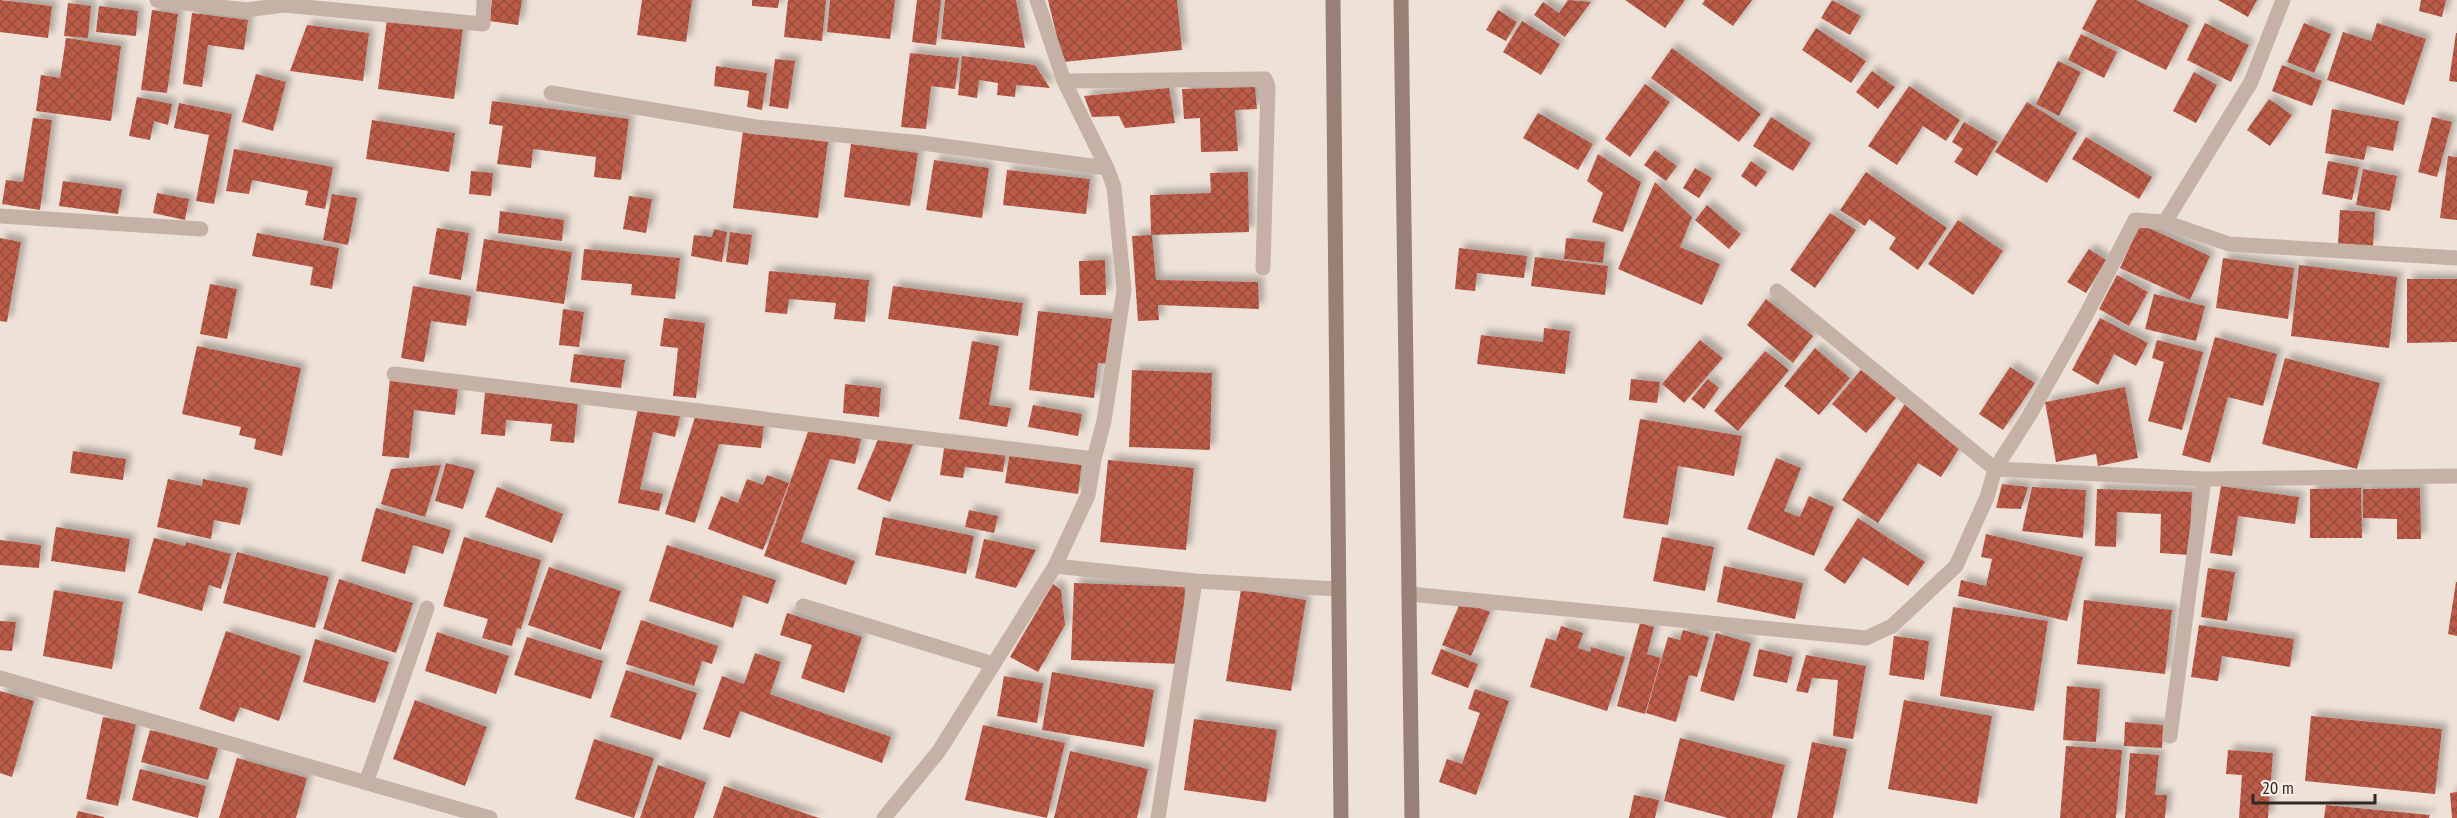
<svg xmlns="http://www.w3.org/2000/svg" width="2457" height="818" font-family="'PT Sans Narrow',sans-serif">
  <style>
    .building { fill: url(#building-cross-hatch); filter: url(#shadow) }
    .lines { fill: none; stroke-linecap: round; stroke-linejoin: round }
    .minor { stroke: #c5b1a5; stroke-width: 15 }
    .secondary { stroke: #988077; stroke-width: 15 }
  </style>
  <defs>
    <pattern id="building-cross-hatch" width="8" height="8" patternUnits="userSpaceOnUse" patternTransform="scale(1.5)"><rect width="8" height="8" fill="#bb5b49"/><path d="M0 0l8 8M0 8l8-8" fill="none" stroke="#994b3d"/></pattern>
    <filter id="shadow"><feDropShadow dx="5.5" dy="-5.5" stdDeviation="3" flood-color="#0004"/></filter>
  </defs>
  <rect width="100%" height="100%" fill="#eee2d8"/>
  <path class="building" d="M0 0 52 6 48 38 0 32Z
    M492 0H522L518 25 489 21Z
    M642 0H692L686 42 637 35Z
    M752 0H779L778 8 752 6Z
    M788 0H826L822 41 784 37Z
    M830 0H895L890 39 827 32Z
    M917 0H941L936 45 912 42Z
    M945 0H1016L1025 48 941 39Z
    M1048 0H1177L1182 50 1063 62Z
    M1568 0 1591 2 1565 37 1534 15 1543 2 1559 13Z
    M1625 0H1685L1665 28Z
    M1705 0H1752L1733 26 1702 4Z
    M1832 0 1861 16 1850 35 1821 18Z
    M2097 0H2136L2189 25 2166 70 2082 29Z
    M2218 0H2257L2248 17Z
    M2421 0H2446L2442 17 2419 11Z
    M68 3 91 6 88 38 64 36Z
    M99 6 138 11 136 36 96 32Z
    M152 10 178 14 167 93 141 90Z
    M1498 10 1517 22 1506 41 1486 30Z
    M192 13 248 20 244 50 208 45 202 87 183 84Z
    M387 19 463 28 454 99 378 89Z
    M1522 21 1560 44 1541 75 1503 52Z
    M2205 23 2249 45 2231 82 2187 60Z
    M2304 23 2331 34 2314 73 2287 62Z
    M2377 23 2426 39 2404 105 2327 80 2343 32 2371 41Z
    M307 25 369 33 363 81 290 71Z
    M1816 28 1866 61 1851 83 1802 50Z
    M2456 33H2457V82L2449 81Z
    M2081 34 2117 52 2104 78 2068 60Z
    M66 38 121 46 111 121 36 111 41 75 60 78Z
    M1672 48 1761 114 1739 142 1651 78Z
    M910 53 959 58 955 89 931 86 926 129 901 127Z
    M962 56 1035 65 1050 88 1016 85 1015 97 997 95 998 83 979 80 977 98 958 95Z
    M775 59 795 61 788 109 769 106Z
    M2058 61 2081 72 2059 116 2036 104Z
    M2282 65 2322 81 2312 106 2272 91Z
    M716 66 767 73 762 110 747 107 749 91 714 86Z
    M1872 71 1895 87 1878 109 1856 92Z
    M2194 72 2217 85 2196 123 2173 111Z
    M256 74 286 82 273 131 242 122Z
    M1645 84 1670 102 1630 157 1605 139Z
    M1909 86 1960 120 1946 141 1923 126 1897 165 1868 146Z
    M1255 87 1257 109 1235 110 1238 151 1201 152 1200 118 1184 119 1182 89Z
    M1169 88 1175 123 1125 128 1119 116 1092 117 1084 96Z
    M137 97 172 104 168 125 154 121 150 140 129 136Z
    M2269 99 2292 115 2270 146 2247 130Z
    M492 101 629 119 621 180 594 177 596 157 533 149 531 168 497 164 503 126 489 124Z
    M2027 102 2077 133 2047 183 1995 152Z
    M179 103 232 114 214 204 196 201 209 135 174 128Z
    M2332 109 2399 121 2393 151 2367 146 2364 160 2325 153Z
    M1538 113 1593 144 1578 170 1523 138Z
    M1771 117 1811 143 1793 171 1753 146Z
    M2432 117 2452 122 2437 177 2418 172Z
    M33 118 52 120 40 210 2 204 6 180 23 182Z
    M372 120 455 133 449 172 366 159Z
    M1964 122 1998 142 1977 176 1954 162 1963 149 1952 142Z
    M743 131 828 142 818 218 733 208Z
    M2086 137 2152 177 2139 199 2072 159Z
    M851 144 918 153 910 206 844 197Z
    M234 149 333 167 325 209 305 205 308 191 252 180 249 194 226 191Z
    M1655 150 1677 166 1666 181 1644 165Z
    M1598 154 1641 182 1623 232 1592 222 1603 193 1587 181Z
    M2448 156 2457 157V220L2440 218Z
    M934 160 989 168 982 218 926 210Z
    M1751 161 1767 172 1756 187 1741 176Z
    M2328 161 2359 167 2352 200 2322 194Z
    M1695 168 1712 178 1699 198 1683 188Z
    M2363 169 2397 176 2390 211 2356 205Z
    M1007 170 1090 179 1086 214 1003 205Z
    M471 171 493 173 491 196 469 194Z
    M1248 172 1249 232 1151 235 1150 195 1211 193 1210 173Z
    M1866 172 1947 228 1918 270 1889 249 1896 238 1869 219 1865 226 1840 210Z
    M63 181 122 189 118 214 59 206Z
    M1655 182 1692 217 1680 247 1720 264 1702 305 1618 269Z
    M157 193 189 199 185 220 153 213Z
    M332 194 357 198 348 245 323 240Z
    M629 196 652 199 646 233 623 229Z
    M1707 205 1741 234 1729 249 1695 220Z
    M2340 210 2375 212 2373 246 2338 244Z
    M500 211 564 220 562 241 498 233Z
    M1830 213 1856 230 1815 288 1790 270Z
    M1958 220 2003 251 1973 295 1928 264Z
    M2140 224 2210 256 2190 300 2120 268Z
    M437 228 469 233 461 280 429 274Z
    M714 229 727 232 722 262 691 256 694 235 712 237Z
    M730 232 752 235 748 265 726 262Z
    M257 233 339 248 332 289 310 285 313 267 252 256Z
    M1152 235 1156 280 1258 282 1259 309 1158 305 1159 320 1138 321 1132 236Z
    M0 238 21 242 7 322 0 321Z
    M1566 238 1605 242 1603 263 1564 259Z
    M484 239 572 252 564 304 476 291Z
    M1459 248 1527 256 1524 278 1477 273 1475 291 1455 289Z
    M584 249 680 258 675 299 631 295 632 284 581 280Z
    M2089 249 2106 260 2086 293 2067 282Z
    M1535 257 1608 266 1605 295 1531 286Z
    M2223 258 2294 268 2288 319 2216 308Z
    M1105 260 1106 295H1080L1079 261Z
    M2299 265 2397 277 2389 348 2291 336Z
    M769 271 869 280 865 322 834 319 836 303 789 299 787 314 765 312Z
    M2117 275 2148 292 2129 326 2099 309Z
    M2407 279H2457V342L2407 343Z
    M210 284 237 289 227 339 200 334Z
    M413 286 471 296 466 326 431 321 424 362 401 358Z
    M893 286 1023 303 1018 336 888 319Z
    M2154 294 2205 306 2196 341 2145 329Z
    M1766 299 1813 336 1793 363 1747 325Z
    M563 309 584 312 579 347 559 345Z
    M1038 311 1113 319 1109 364 1098 363 1094 398 1029 390Z
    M664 318 705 323 696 398 673 396 678 348 660 346Z
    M2100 318 2148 343 2136 366 2114 354 2098 385 2072 370Z
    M1544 328 1570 331 1565 374 1477 364 1481 335 1543 342Z
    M2215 337 2277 354 2263 406 2228 397 2210 463 2182 455Z
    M1700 340 1723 358 1684 403 1662 384Z
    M2157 340 2203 352 2182 430 2148 421 2164 362 2152 358Z
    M972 341 999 346 989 405 1011 408 1007 427 959 419Z
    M197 346 301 368 282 456 254 449 256 439 239 435 241 427 182 414Z
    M1815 348 1850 378 1819 415 1784 386Z
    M1765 351 1789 370 1738 431 1714 411Z
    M574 354 625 360 621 388 570 382Z
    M2285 358 2380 383 2357 469 2262 444Z
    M2010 367 2035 383 2003 430 1979 414Z
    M1132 370 1212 373 1210 450 1129 447Z
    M1861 370 1896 398 1866 433 1832 404Z
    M390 379 458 386 455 415 414 410 409 458 382 456Z
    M1631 379 1660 382 1657 403 1629 400Z
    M1708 379 1719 388 1704 409 1691 399Z
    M845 384 881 388 879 417 843 413Z
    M2125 387 2138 458 2098 466 2096 454 2056 462 2045 402Z
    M485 392 578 401 574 443 550 441 552 424 506 420 505 436 481 434Z
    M1905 404 1960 447 1941 477 1918 463 1878 523 1842 500Z
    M1033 405 1082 414 1078 436 1028 427Z
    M638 408 680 416 675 437 653 432 640 489 663 494 659 511 618 503Z
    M695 417 764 425 761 448 719 444 695 523 665 514Z
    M1640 419 1742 436 1734 476 1678 466 1668 525 1623 518Z
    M809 429 861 439 855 464 830 459 801 542 855 561 846 585 764 556Z
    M880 435 914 442 890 502 857 489Z
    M945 442 1006 451 1003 472 965 467 963 478 940 475Z
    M73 451 126 459 123 480 70 473Z
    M1010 451 1082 462 1078 494 1005 483Z
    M1776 458 1801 468 1784 511 1800 517 1809 496 1834 507 1814 556 1747 529Z
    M1108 460 1194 468 1186 550 1100 542Z
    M446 463 475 470 463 509 435 501Z
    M441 465 425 517 381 504 391 469Z
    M767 475 789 483 763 550 708 529 721 496 738 503 747 479 763 485Z
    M168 479 202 486 203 479 248 488 240 525 214 520 211 539 157 527Z
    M2002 484 2028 487 2021 509 1996 508Z
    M2221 486 2299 497 2295 524 2238 516 2232 556 2210 553Z
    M497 487 563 514 552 543 485 517Z
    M2032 487 2086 490 2083 538 2022 531Z
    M2361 488 2362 538H2310V489Z
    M2420 488 2421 539H2397V519L2363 518V489Z
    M2097 489 2192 492 2189 555 2160 553 2161 514 2117 512 2116 547 2095 546Z
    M376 508 451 530 443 554 413 545 405 574 361 561Z
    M969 510 998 516 994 533 965 527Z
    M883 517 974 536 966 574 875 555Z
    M1858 518 1925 562 1908 586 1863 557 1845 584 1824 570Z
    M56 527 130 539 125 572 51 561Z
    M1986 534 2083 557 2067 621 1958 596 1961 580 1986 586 1992 559 1981 557Z
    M464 537 541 560 521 629 517 628 512 646 482 638 488 619 443 606Z
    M1662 537 1714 547 1705 591 1653 581Z
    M154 538 185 546 186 542 231 554 221 589 209 585 202 611 138 593Z
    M984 539 1036 550 1016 588 975 578Z
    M0 540 41 545 39 568 0 565Z
    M667 545 776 580 768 604 743 595 733 628 649 601Z
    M237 552 329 577 315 628 223 603Z
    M1724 566 1803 583 1795 619 1717 602Z
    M549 567 621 591 601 650 528 625Z
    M2208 568 2235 572 2227 621 2201 617Z
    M339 579 413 603 396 653 323 629Z
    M2456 582H2457V636L2448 634Z
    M1074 583 1185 587 1182 664 1071 660Z
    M1053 584 1061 590 1065 625 1038 672 1010 657Z
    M54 590 123 602 112 669 43 656Z
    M1241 590 1306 600 1291 691 1226 681Z
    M2084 600 2172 610 2165 674 2077 664Z
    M1461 601 1490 612 1471 656 1442 645Z
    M1953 607 2048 621 2034 711 1940 696Z
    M787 613 862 637 844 693 801 678 812 645 780 635Z
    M641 620 718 646 712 664 702 661 694 686 626 664Z
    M0 621 16 622 12 651 0 650Z
    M1640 623 1654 627 1647 654 1661 658 1645 714 1617 706Z
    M2199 625 2294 639 2290 667 2222 656 2218 681 2191 677Z
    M1561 626 1583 633 1578 648 1590 652 1591 647 1625 657 1607 711 1530 687 1546 638 1556 641Z
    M1683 630 1709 637 1697 677 1689 675 1676 722 1646 713 1668 637 1680 640Z
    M226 631 301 656 279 721 240 707 234 722 199 709Z
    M437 632 509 656 496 694 425 671Z
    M1716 633 1751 643 1734 701 1700 691Z
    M1894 636 1929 641 1924 680 1889 675Z
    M527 637 603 661 591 699 514 675Z
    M315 639 389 662 375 703 303 682Z
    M1441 649 1478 664 1468 688 1431 674Z
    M1759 649 1793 657 1787 683 1753 676Z
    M755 653 781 662 770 694 891 737 882 763 740 711 730 738 703 729 722 676 744 684Z
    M1806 655 1866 666 1853 739 1833 736 1838 680 1812 678 1808 693 1796 691Z
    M626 670 697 693 681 740 610 717Z
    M1052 672 1154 690 1144 747 1042 730Z
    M1004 676 1043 683 1037 723 997 716Z
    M2067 686 2100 689 2096 742 2063 740Z
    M1475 689 1509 701 1476 795 1439 782 1447 759 1462 764 1480 713 1468 709Z
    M0 691 34 701 12 777 0 773Z
    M415 700 487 727 465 786 393 759Z
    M1904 700 1992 716 1977 804 1888 789Z
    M2311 716 2442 729 2435 794 2305 781Z
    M103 717 136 724 118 806 86 799Z
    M1194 719 1277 730 1266 802 1184 790Z
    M2125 722 2163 725 2162 748 2124 746Z
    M983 725 1065 743 1047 818 965 800Z
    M150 730 218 748 208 780 141 762Z
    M1680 738 1785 765 1772 818H1728L1664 801Z
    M594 739 654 758 634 818 575 799Z
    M1812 742 1847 749 1833 818H1797Z
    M2066 746 2122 750 2116 818H2060Z
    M2228 750 2273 753 2268 818H2239L2242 775 2226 774Z
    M1070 751 1148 769 1137 818H1054Z
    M2130 753 2159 755 2155 795H2167L2165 818H2125Z
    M237 758 307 778 296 818H219Z
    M658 765 706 782 694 818H640Z
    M140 769 206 786 198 818 132 800Z
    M724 786 819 818H713Z
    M2457 792V818H2452L2450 793Z
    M1634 795 1659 800 1655 818H1629Z
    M2326 805 2430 815 2429 818H2324Z
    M78 811 104 817V818H76Z"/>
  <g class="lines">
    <path class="minor" d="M157 0 247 10 284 5 483 24 484 0
      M1064 81 1265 79 1268 87 1263 268
      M551 93 756 127 922 143 1107 168
      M0 216 201 229
      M2165 222 2251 82 2283 0
      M1777 291 1995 469 2204 479 2457 476
      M394 374 1094 459
      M1055 566 1195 581 1338 589
      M1409 594 1866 638 1892 626 1956 566 1987 497 1995 469 2029 416 2086 315 2135 220 2165 222 2229 244 2457 258
      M803 606 993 664
      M0 678 490 818
      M2170 736 2204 479
      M366 783 427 608
      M884 818 939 751 1055 566 1088 495 1094 459 1104 421 1124 290 1114 187 1107 168 1064 81 1037 0
      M1158 818 1195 581"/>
    <path class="secondary" d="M1333 0 1341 818
      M1401 0 1412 818"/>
  </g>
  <path d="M2253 794v9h122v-9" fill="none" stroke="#312826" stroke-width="3"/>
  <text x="2262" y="794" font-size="18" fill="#312826" stroke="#f7ece3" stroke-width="4.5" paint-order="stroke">20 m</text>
</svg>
